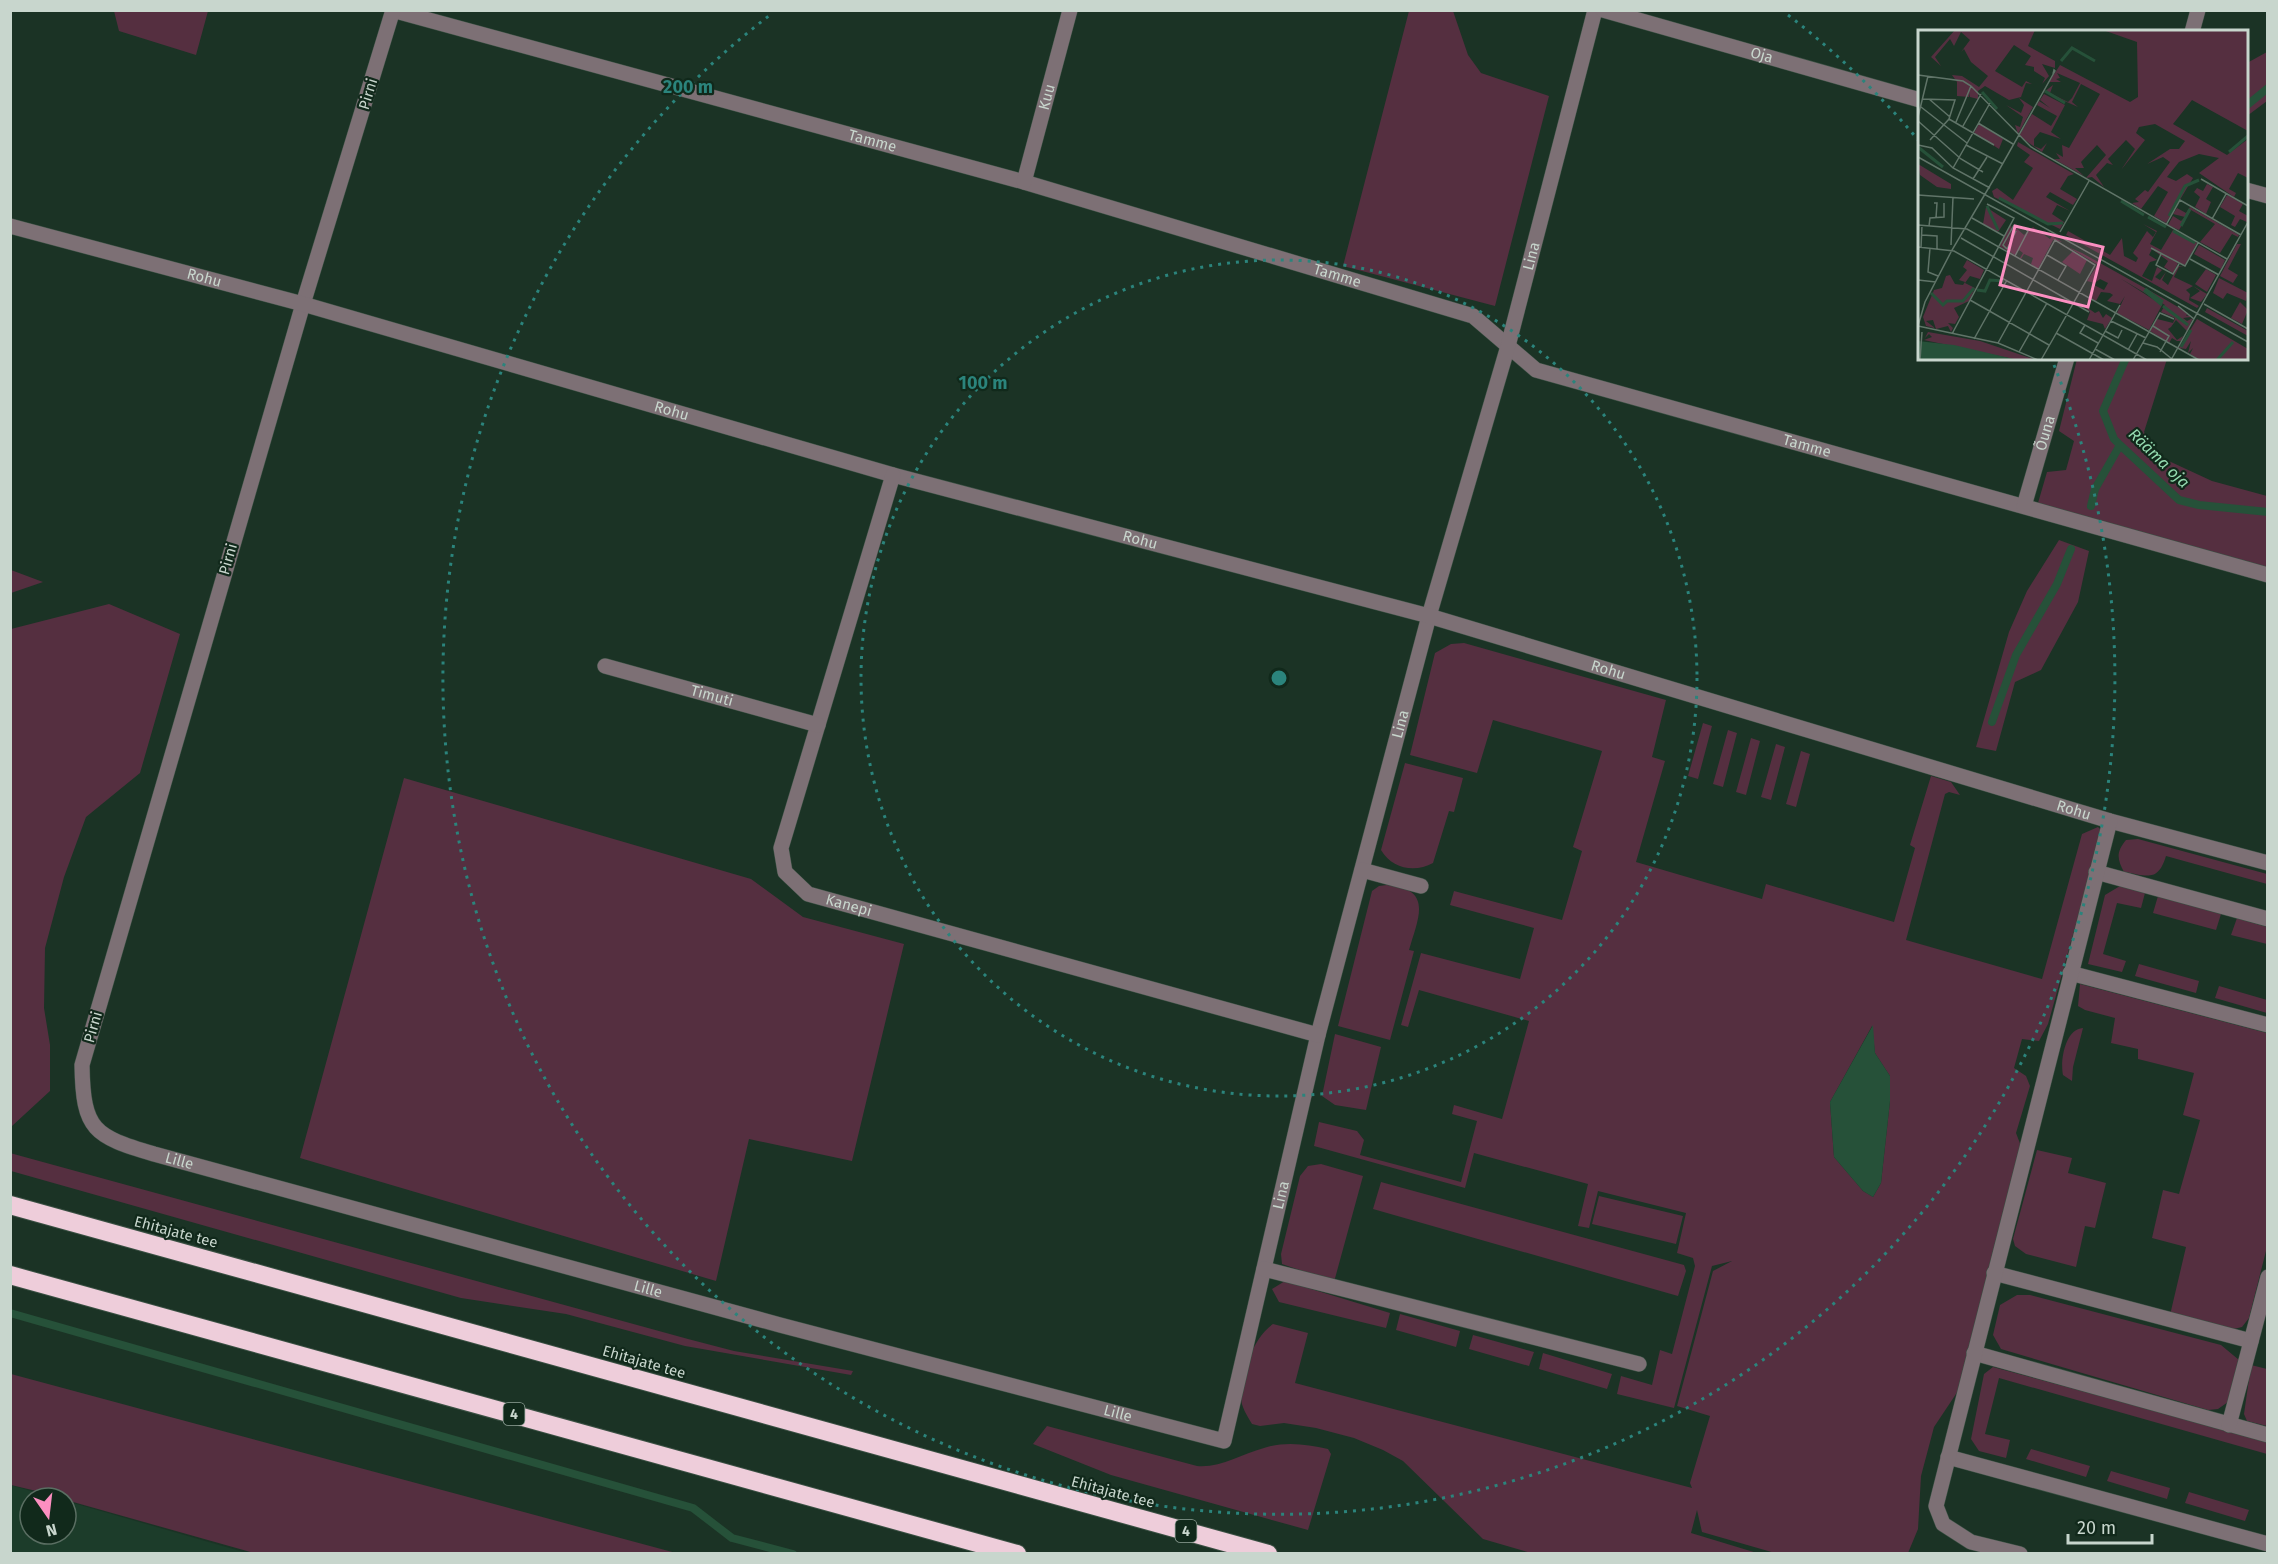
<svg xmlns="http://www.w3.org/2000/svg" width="2278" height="1564" font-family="'Fira Sans',sans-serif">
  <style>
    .built { fill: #1c3c2a }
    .green { fill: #552f40; fill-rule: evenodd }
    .water { fill: #265139 }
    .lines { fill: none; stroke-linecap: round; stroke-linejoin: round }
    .stream { stroke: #265139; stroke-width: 8 }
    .minor-casing { stroke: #3a5043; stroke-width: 16 }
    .highway-casing { stroke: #3a5043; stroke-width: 20 }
    .minor { stroke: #7d7075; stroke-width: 15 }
    .highway { stroke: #eecdda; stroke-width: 18 }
    .ring { fill: none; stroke: #2b847c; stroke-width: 3; stroke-dasharray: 3 6 }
    .labels { text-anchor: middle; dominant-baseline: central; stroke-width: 4.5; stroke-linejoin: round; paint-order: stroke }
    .shield { fill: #11291b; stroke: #91a298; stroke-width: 1.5 }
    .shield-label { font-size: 14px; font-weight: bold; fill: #c8d6cd }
    .street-label { font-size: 15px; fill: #c8d6cd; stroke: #11291b }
    .water-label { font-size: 16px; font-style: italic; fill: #94dbb0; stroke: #11291b }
    .inset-river { fill: none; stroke: #265139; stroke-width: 3 }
    .inset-road { fill: none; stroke: #607468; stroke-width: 1.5 }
    .view { fill: #fc8fc1; fill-opacity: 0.15; stroke: #fc8fc1; stroke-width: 3 }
    .inset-edge { fill: none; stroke: #c8d6cd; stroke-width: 3 }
    .centre { fill: #2b847c; stroke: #11291b; stroke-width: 3 }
    .ring-label { font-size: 18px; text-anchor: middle; font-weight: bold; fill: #2b847c; stroke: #11291b; stroke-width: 4.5; stroke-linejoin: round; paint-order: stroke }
  </style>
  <rect width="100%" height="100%" fill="#1b3325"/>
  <path class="built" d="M11 1485 54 1498H30V1534H66V1501L247 1553H11Z"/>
  <path class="green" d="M114 11V10L208 11 196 55 119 31Z
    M1409 11H1453L1468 55 1481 73 1549 96 1495 306 1343 266Z
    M2267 52V101L2247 116V63Z
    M2077 359H2167L2144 432 2158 456 2212 481 2267 496V568L2038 503 2047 472 2066 470 2074 441 2059 431Z
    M2059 540 2089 551 2078 602 2041 670 2015 682 1996 751 1976 747 2009 632 2027 591Z
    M11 570 43 582 11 593Z
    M109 604 180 634 140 773 86 817 64 877 45 948 44 1008 50 1045V1091L12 1126 11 629Z
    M1464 643 1666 700 1652 757 1665 761 1636 862 1762 899 1766 884 1894 922 1915 848 1910 845 1931 776 1951 782 1960 795 1949 792 1945 794 1906 940 2042 979 2082 834 2098 827 2100 829V838L2048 1024 2039 1041 2022 1039 2014 1068 2026 1076 2030 1086 2016 1133 2021 1146 1958 1391 1934 1427 1921 1476 1918 1529 1908 1553H1775L1702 1532 1697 1510 1691 1533 1757 1553H1531L1483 1539 1403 1461 1383 1450 1354 1438 1316 1428 1284 1423 1260 1426 1252 1424C1247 1415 1241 1407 1241 1397 1241 1373 1253 1338 1273 1324L1308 1333 1295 1383 1692 1488 1690 1483 1710 1416 1677 1406 1713 1271 1732 1261 1712 1266 1674 1408 1617 1394 1621 1376 1652 1385 1660 1350 1672 1354 1695 1266 1693 1258 1677 1253 1686 1213 1598 1191 1589 1228 1578 1226 1588 1184 1474 1153 1465 1188 1314 1146 1319 1122 1357 1131 1364 1140 1360 1155 1461 1182 1477 1121 1452 1114 1454 1105 1502 1119 1529 1021 1419 990 1408 1027 1401 1025 1421 953 1520 979 1534 928 1450 905 1454 891 1562 920 1582 851 1573 847 1602 751 1493 720 1477 773 1410 755 1435 653 1451 644ZM1872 1026 1875 1053 1890 1076V1101L1881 1183 1873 1197 1863 1191 1834 1157 1830 1102Z
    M1703 723 1712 726 1698 779 1688 776Z
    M1728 730 1737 733 1723 787 1713 784Z
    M1751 738 1760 741 1746 795 1736 792Z
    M1776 744 1785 747 1771 800 1761 797Z
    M1801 751 1810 754 1796 807 1786 804Z
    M1405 763 1463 778 1454 812 1449 811 1433 863C1415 873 1392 869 1381 850Z
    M404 778 751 879 803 917 904 944 852 1161 749 1139 716 1281 300 1158Z
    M2138 839 2267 874V884L2166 856C2158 882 2148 876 2124 872 2117 859 2116 852 2126 840Z
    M1387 885C1434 889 1418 918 1409 950L1414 951 1390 1040 1338 1026 1372 891 1379 886Z
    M2120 886 2145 893 2141 908 2117 903 2103 954 2126 961 2122 972 2088 964 2105 895Z
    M2158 896 2221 914 2216 930 2153 913Z
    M2237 918 2267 927V944L2231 935Z
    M2139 964 2199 981 2196 993 2135 976Z
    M2080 984 2267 1033V1247L2249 1318 2242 1327 2230 1330 2170 1315 2186 1247 2152 1238 2163 1190 2179 1194 2200 1120 2183 1115 2194 1073 2138 1059V1049L2111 1043 2115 1018 2085 1010 2078 1006Z
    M2219 986 2267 1000V1013L2215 998Z
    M2083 1028 2073 1067 2072 1081 2063 1075C2060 1061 2065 1029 2083 1028Z
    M1335 1034 1381 1047 1366 1110 1335 1105 1322 1096Z
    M2037 1150 2072 1158 2068 1173 2106 1183 2095 1228 2085 1226 2076 1267 2026 1254 2015 1246 2013 1239Z
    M10 1153 688 1339 734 1351 853 1371 851 1375 685 1346 566 1314 461 1298 11 1171Z
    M1321 1164 1363 1176 1334 1282 1282 1264 1281 1254 1300 1176 1308 1166Z
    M1381 1182 1684 1265 1686 1271 1678 1296 1373 1209Z
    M1599 1196 1683 1216 1676 1244 1592 1224Z
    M1285 1281 1390 1313 1386 1328 1279 1302 1272 1289Z
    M2017 1295H2030L2221 1345 2239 1360 2228 1402 2218 1409 2208 1410 2001 1349 1993 1335 2000 1305Z
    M1400 1314 1460 1331 1456 1347 1396 1330Z
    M1473 1335 1534 1352 1529 1366 1469 1349Z
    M1543 1353 1612 1374 1607 1389 1539 1369Z
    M2251 1365 2267 1369V1426L2247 1421 2244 1414Z
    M1993 1367 2267 1441V1454L1999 1378 1985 1434 2010 1440 2006 1458 1979 1451 1971 1439 1984 1374Z
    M10 1374H11L676 1553H254L66 1500V1498L11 1485Z
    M1047 1426 1197 1466C1221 1468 1241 1454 1264 1448 1285 1441 1306 1444 1328 1449L1331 1454 1308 1530 1111 1475 1033 1444Z
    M2031 1449 2090 1466 2086 1477 2026 1459Z
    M2111 1471 2170 1488 2167 1499 2107 1481Z
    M2189 1492 2249 1510 2245 1521 2185 1503Z"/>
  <path class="water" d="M1873 1025 1875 1053 1890 1076V1101L1881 1183 1873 1197 1863 1191 1834 1157 1830 1102Z"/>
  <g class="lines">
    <path class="stream" d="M2246 106 2268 88
      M2126 358 2103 411 2114 439 2120 445 2179 500 2199 505 2268 512
      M2091 506 2095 489 2120 445
      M1992 722 2016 655 2057 584 2071 549
      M10 1313 693 1508 732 1538 793 1554"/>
    <defs>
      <g id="minor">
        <path id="s1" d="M392 10 1024 182 1473 316 1536 370 2268 575"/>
        <path id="s2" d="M393 10 303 304 82 1065C83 1131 94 1136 154 1154L780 1325 1224 1441 1318 1035 1429 616 1508 346 1595 10"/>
        <path id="s3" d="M1603 10 1920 100"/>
        <path d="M2192 32 2198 10"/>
        <path id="s4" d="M1024 182 1070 10"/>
        <path d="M2246 190 2268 196"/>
        <path id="s5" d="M10 226 303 304 893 475 1429 616 2110 821 2268 863"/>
        <path id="s6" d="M893 475 781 848 785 872 808 894 1318 1035"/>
        <path id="s7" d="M2024 506 2067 358"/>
        <path id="s8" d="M605 666 818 725"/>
        <path d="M1362 870 1421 886"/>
        <path d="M2096 872 2268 919"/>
        <path d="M2070 973 2268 1025"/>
        <path d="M1264 1269 1639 1364"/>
        <path d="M1994 1273 2251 1341"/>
        <path d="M1974 1353 2268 1435"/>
        <path d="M2229 1425 2268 1277"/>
        <path d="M1948 1457 2268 1544"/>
        <path d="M2020 1554 1971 1542 1943 1524 1936 1506 2110 821"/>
      </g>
      <path id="highway" d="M10 1205 1268 1554
        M10 1275 1017 1554"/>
    </defs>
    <use href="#minor" class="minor-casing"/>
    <use href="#highway" class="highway-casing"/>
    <use href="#minor" class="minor"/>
    <use href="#highway" class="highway"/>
  </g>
  <g class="ring">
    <circle cx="1279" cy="678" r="418"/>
    <path d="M1788 15A836 836 0 0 1 1919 141M2054 365A836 836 0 1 1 770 15"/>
  </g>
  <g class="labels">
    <g class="shield">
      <rect x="503.5" y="1403" width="21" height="22" rx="4.5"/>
      <rect x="1175.5" y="1520" width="21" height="22" rx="4.5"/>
    </g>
    <g class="shield-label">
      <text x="514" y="1414">4</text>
      <text x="1186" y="1531">4</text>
    </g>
    <g class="street-label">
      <text stroke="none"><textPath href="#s3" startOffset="165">Oja</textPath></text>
      <text transform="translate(368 94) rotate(-73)">Pirni</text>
      <text stroke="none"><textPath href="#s4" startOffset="88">Kuu</textPath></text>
      <text stroke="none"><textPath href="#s1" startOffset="498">Tamme</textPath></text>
      <text stroke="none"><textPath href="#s2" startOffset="3562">Lina</textPath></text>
      <text stroke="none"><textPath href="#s1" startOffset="982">Tamme</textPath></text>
      <text stroke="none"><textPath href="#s5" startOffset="201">Rohu</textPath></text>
      <text stroke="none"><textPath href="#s5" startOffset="687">Rohu</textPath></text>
      <text stroke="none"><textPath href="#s7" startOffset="76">Õuna</textPath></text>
      <text stroke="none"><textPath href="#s1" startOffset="1488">Tamme</textPath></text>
      <text stroke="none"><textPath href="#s5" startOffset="1173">Rohu</textPath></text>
      <text transform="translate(228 559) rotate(-74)">Pirni</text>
      <text stroke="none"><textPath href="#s5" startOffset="1659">Rohu</textPath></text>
      <text stroke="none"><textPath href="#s8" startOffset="111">Timuti</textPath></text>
      <text stroke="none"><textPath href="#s2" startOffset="3076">Lina</textPath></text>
      <text stroke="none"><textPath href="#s5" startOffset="2145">Rohu</textPath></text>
      <text stroke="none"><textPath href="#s6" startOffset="488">Kanepi</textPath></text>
      <text transform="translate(93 1027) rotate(-74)">Pirni</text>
      <text stroke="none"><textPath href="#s2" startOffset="1256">Lille</textPath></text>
      <text stroke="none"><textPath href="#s2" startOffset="2590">Lina</textPath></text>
      <text transform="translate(176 1232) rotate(15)">Ehitajate tee</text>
      <text stroke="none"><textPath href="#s2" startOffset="1742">Lille</textPath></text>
      <text transform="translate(644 1362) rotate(16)">Ehitajate tee</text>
      <text stroke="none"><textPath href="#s2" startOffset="2228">Lille</textPath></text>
      <text transform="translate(1113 1492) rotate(15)">Ehitajate tee</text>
    </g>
    <g class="water-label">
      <text transform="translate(2159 458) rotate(44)">Rääma oja</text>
    </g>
  </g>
  <g transform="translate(1918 30)">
    <rect width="330" height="330" fill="#1b3325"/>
    <path d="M37 0H117L110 16 137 31V38L124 34 131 46 124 54 127 48 116 41V37L107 35 113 26 96 15 77 41 104 57 108 51 114 54 108 53 103 67 91 70 67 56 60 61V69L52 67V63L51 67 39 66V52L34 45 44 46 61 57 70 46 53 32 46 19 43 22 52 10 43 2 36 16 32 9 17 27 23 36 13 27ZM185 0H330V101L274 70 255 94 309 125 330 109V148L320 143 311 159 318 163 316 167 281 143 301 128 281 124 261 132 249 147 258 151 269 144 275 148 248 193 236 186 250 162 240 156 223 179 214 173 221 172 217 169 227 160 230 162 252 132 245 127 229 134 252 119H261L267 111 237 94 221 97 218 103 227 110 203 140 217 119 208 110 190 129 195 135 189 133 178 145 186 157 174 147 168 148 188 125 179 115 163 132 166 138H157L166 146 136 129H142L138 123 145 127 144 115 151 118 182 64 163 54 154 72 160 77 126 62 135 55 132 63 150 72 154 68 162 53 139 43 142 48 138 49 143 52H131L142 35 212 72 220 67 219 12ZM126 64 147 75 133 102 143 109 122 102 116 109V116L123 119 129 113 124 122 101 106 114 84 133 96 139 86 119 75 121 71 132 78 122 70ZM101 68 115 77 100 104 97 95 102 97 105 87 88 75 103 83 106 75ZM61 94 85 109 81 119 56 103ZM100 112 156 144 150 146 142 159 159 169 155 175 132 162 128 167 152 181 139 175 134 184 146 192 142 199 76 167 74 161 79 158 95 170 115 138 106 132 112 125 99 116ZM0 134 33 154V159L19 157 2 145ZM289 154 295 157 288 169 293 172 288 184 277 177 282 167 276 162 279 158 285 161ZM309 165 325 174 321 181 330 186 329 192 322 189 317 197 313 195 317 186 302 177ZM68 177 88 190 80 202 65 194ZM272 177 321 205 320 207 314 204 302 223 282 212 297 194 273 180 261 200 250 195 255 186 263 191 267 187 255 184 259 178 268 183ZM225 194 239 201 232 214 243 220 255 200 279 213 267 235 260 233 255 243 246 237 250 231 234 219 231 225 239 230 232 232 224 246 234 251 239 237 244 240 237 247 242 250 248 242 244 250 250 255 260 236 266 237H261L256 247 275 256 289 264 283 272 272 268 282 261 275 256 268 260 272 264 271 270 281 276 279 278 148 205 150 201 192 225 204 208 206 226 218 232 220 228 215 223 229 201 235 207 238 202ZM93 195 94 200 97 197 106 205 115 197 132 209 134 206 144 212 135 210 120 239 113 234 115 228 106 224 103 229 102 228 105 223 101 220 97 225 81 216ZM319 214H323L310 239 320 245 315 253 302 246ZM281 215 307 230 303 239 276 224ZM150 217 164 223 243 267 270 283 268 286 272 285 273 287 265 288 269 291 275 288 269 301 258 290 253 297 250 299 259 310 265 306 263 311H259L254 308 251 313 232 301 239 289 255 293 257 288 243 282 247 275ZM155 221 169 230 162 244 144 232ZM49 230 66 240 62 249 52 246 47 253 57 258 51 271 36 278 41 287 37 294 30 293 35 298 33 302 30 296 18 299 15 290 8 291 17 298 8 296 5 287 16 260 24 258 28 246 32 245 37 254 45 255 47 252 41 250 49 240 45 237ZM180 234 244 275 231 300 199 283 207 266 202 274 189 271 195 265 192 263 183 262 178 271 172 268 177 257 174 254 186 260 190 253 182 249 177 253 169 251ZM288 239 298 245 289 262 277 254ZM301 248 330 263 328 271 309 263 305 269 295 263ZM322 272 330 280 324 294 313 288ZM163 273 177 283 181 281 185 288 188 284 194 288 187 299 185 294 169 290 172 282ZM289 278 330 301V306L287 282ZM279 289 330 319V330H282L272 324 275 318 270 323 273 311 268 319 261 318ZM10 302 62 311 118 330H100L6 310 14 307 11 304 7 308Z" fill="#552f40"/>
    <path d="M0 311 36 315 100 330H0Z" fill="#265139"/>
    <path class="inset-river" d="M143 31 154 18 177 31M127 61 147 73M64 62 79 79M0 117 25 137M311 122 330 106M81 168 130 194 145 193M203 171 226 185M69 176 80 200M251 186 267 156 281 150M230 187 248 197M263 196 272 179M255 201 277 213M227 259 245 272M59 260 67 261 72 250 86 251M226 260 244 275M13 263 25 275 29 271H45L56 258M245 276 270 295M263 317 273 300M299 330 315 312"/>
    <path class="inset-road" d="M0 45 45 51 53 56 113 117 309 229M5 69 37 70 31 89 12 110M11 69 32 87M3 77 49 113M0 87 10 46M31 89 76 115M0 91 43 129 65 142M38 92 53 56M60 93 95 114M45 96 63 64M0 115 14 118 35 138 72 158M48 115 85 134M0 127 330 312M35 138 72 73M55 149 69 127M283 149 330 176M0 165 56 169M16 173H19L18 188M54 188 86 206M294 189 308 164M0 195 49 199 281 330M248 195 262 170 323 205M11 196 12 188 26 187V173M142 202 171 151M4 205 19 206V219M43 208 171 282M33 215 35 167M0 217 36 221 229 330M3 218 4 195M12 218 10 242 20 246M233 218 267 236 280 213M89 219 85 215 96 195M89 219 98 201M243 224 238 235 255 244 261 234M129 225 148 236 140 250M97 226 110 201 106 198M272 229 301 245M0 250 18 252M52 270 131 315M286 274 330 299M260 276 276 289M193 291 228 308M167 295 162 303 180 313M0 296 7 272 34 220 80 142 137 41 136 40 135 44M0 296 80 313 120 330M235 296 251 306 242 322M187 301 200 308 204 300M138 303 186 330M34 304 96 188 69 174M56 309 89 250M80 313 137 210 177 235 123 330M225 313 239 317 254 329M177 319 197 330M210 320 219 304M101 322 129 273M2 330 4 302M171 330 202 275M215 330 242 283 256 289M253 330 330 192"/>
    <path class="view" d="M97 196 185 217 170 277 82 255Z"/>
    <rect width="330" height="330" class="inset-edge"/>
  </g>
  <circle cx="1279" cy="678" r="9" class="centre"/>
  <g class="ring-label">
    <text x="688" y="93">200 m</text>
    <text x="983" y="389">100 m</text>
  </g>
  <rect width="2278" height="1564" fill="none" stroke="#c8d6cd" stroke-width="24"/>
  <g transform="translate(48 1516) rotate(166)"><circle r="28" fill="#11291b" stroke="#5a6e62" stroke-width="1.5"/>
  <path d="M0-4.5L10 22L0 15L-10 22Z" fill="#fc8fc1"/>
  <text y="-9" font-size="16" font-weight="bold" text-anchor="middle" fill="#c8d6cd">N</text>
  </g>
  <path d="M2068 1534v9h84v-9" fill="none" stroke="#c8d6cd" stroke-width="3"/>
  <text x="2077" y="1534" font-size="18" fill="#c8d6cd" stroke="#11291b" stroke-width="4.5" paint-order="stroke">20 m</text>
</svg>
